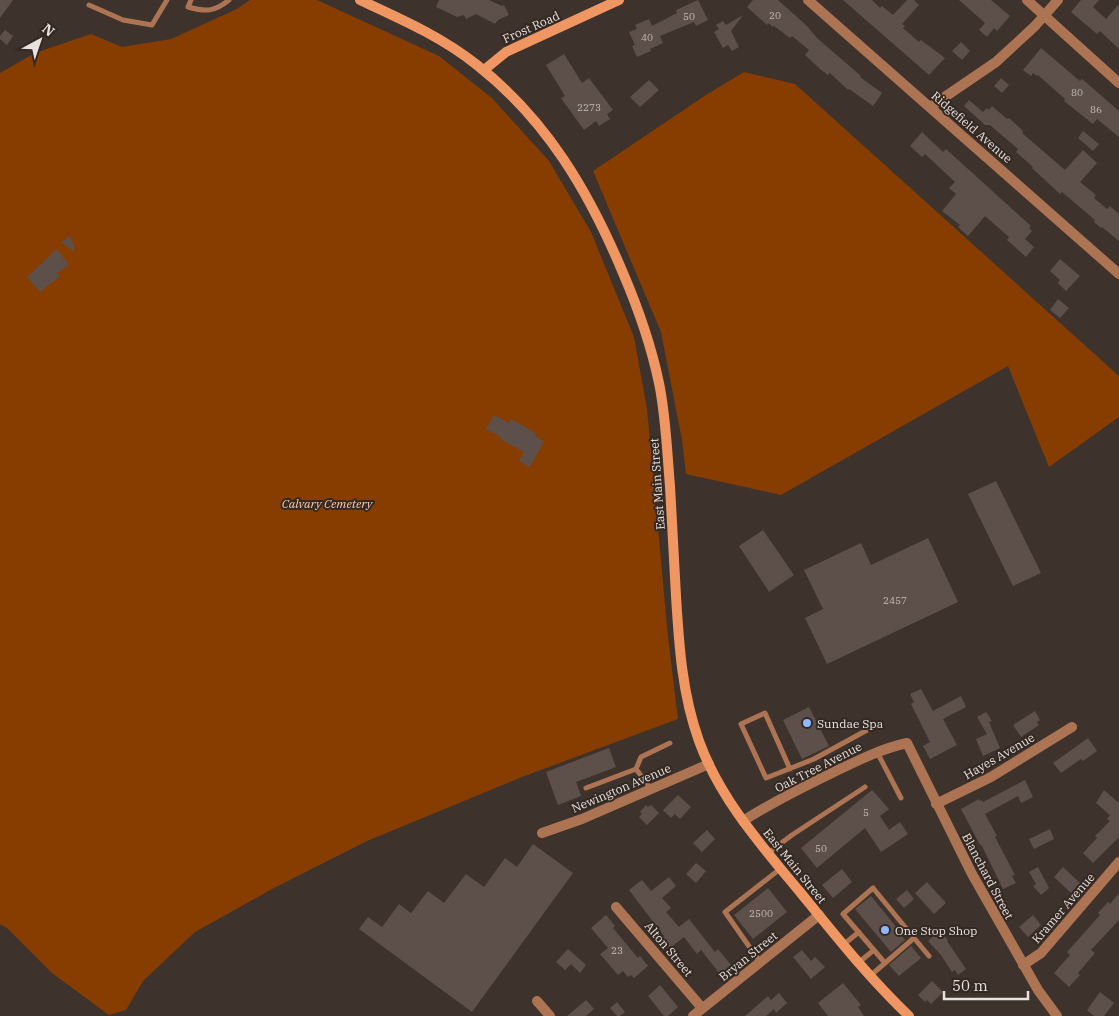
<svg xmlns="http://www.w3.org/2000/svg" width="1119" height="1016" font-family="'IBM Plex Serif',serif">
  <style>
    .green { fill: #883d00 }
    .building { fill: #5d504a }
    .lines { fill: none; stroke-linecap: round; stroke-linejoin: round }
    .lane { stroke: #ad7454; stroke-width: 5 }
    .street { stroke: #ad7454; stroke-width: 10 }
    .secondary { stroke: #f09662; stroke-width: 10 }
    .poi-dot { fill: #8fb8fd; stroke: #332822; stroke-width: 2 }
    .labels { text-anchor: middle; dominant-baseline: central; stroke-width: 4; stroke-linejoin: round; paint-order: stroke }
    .number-label { font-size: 10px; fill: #c6bdb8 }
    .street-label { font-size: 12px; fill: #e9e1dd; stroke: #332822 }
    .park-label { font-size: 12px; font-style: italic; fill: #faccb2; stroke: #332822 }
    .poi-label { font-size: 12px; fill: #e9e1dd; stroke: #332822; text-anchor: start }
  </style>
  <rect width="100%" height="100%" fill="#3e322c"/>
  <path class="green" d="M250 0H317L439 56 492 98 549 161 591 232 634 337 647 409 668 637 678 719 522 777 367 841 274 888 195 932 143 981 126 1010 109 1015 52 973 7 928 0 924V73L35 53 91 34 122 47 171 39 237 9Z
    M744 72 795 84 1119 376V417L1049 467 1008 366 781 495 686 474 682 440 661 332 593 171 706 95Z"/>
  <path class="building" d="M0 0H13L0 18Z
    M439 0H489L502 6 504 5 509 15 498 20 495 24 476 14 466 19 464 15 457 17 436 7Z
    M698 0 708 20 696 26 694 22 660 36 663 43 650 49 651 51 637 57 632 46 635 45 629 32 637 29 635 25 649 19 652 26 677 13 676 10Z
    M753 0H778L807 26 817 38 861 76 860 77 882 93 876 102 873 106 849 89 848 90 830 73 828 75 820 69 805 55 809 50 792 36 790 38 774 26 773 27 768 23 767 25 747 7Z
    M843 0H872L880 8 882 6 893 15 907 0H914L919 5 902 24 905 26 903 28 919 42 921 40 945 58 929 75Z
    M959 0H991L1010 16 997 31 994 28 987 37 979 30 985 23Z
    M1081 0H1099L1093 7 1106 19 1119 4V49L1100 31 1097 34 1071 12Z
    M743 15 731 31 739 47 732 51 728 45 723 48 714 32 719 29 716 25 723 21 726 25Z
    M5 30 13 36 7 45 0 39V36Z
    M961 42 970 51 962 60 952 51Z
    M1041 48 1080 81 1082 79 1119 111V137L1097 119 1093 124 1064 101 1065 99 1038 75 1037 76 1033 73 1031 76 1023 70Z
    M564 54 582 83 589 78 613 110 607 114 610 119 599 126 596 121 584 130 561 98 565 96 546 65Z
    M1001 78 1009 85 1002 93 994 86Z
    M649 80 659 90 640 107 630 97Z
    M969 100 983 112 987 108 989 110 992 106 1007 119 1009 118 1023 131 1022 133 1065 170 1083 150 1097 163 1080 182 1096 195 1094 198 1107 209 1110 206 1119 214V241L1102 227 1101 228 1094 222 1095 220 1062 192 1060 194 1032 168 1033 167 1016 152 1018 149 990 125H985L964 106Z
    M1083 131 1099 144 1093 151 1078 138Z
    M922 132 943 152 946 149 1031 226 1029 228 1032 231 1025 239 1034 247 1026 257 1007 240 1009 237 985 216 968 236 958 227 960 225 942 211 956 194 949 188 955 182 925 154 922 157 910 146Z
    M71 236 75 252 61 242Z
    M57 249 69 265 57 273 60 276 40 292 27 277Z
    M1060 259 1080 276 1066 291 1058 283 1060 280 1050 271Z
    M1058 299 1069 308 1060 318 1050 310Z
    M494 415 509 423 511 419 536 433 534 435 544 441 530 467 519 461 524 452 500 439 501 437 486 429Z
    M996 481 1041 573 1013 586 968 494Z
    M763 530 794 575 769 592 739 546Z
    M928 538 958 602 827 664 805 618 823 609 804 570 861 543 871 565Z
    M921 689 933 711 961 696 966 707 943 719 957 745 930 759 923 746 930 742 911 704 914 702 910 694Z
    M809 707 829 746 802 759 783 720Z
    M1035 711 1040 720 1037 722 1039 725 1021 737 1013 725Z
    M986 712 992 721 989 722 1000 748 983 756 976 739 987 734 977 717Z
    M1088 738 1097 751 1083 761 1081 759 1061 773 1053 763Z
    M609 748 616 767 576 782 581 796 558 805 546 772Z
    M1025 780 1033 797 1021 803 1018 796 985 814 997 836 995 837 1015 875 1012 876 1016 883 1003 889 981 844 980 845 961 809 979 799V801L981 800 983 802Z
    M872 790 889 809 880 816 889 830 900 822 908 834 881 852 865 828 817 868 801 848Z
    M1104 790 1119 803V837L1093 863 1083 853 1097 838 1095 836 1110 821 1107 819 1110 815 1096 803Z
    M678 795 691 807 680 819 675 814 671 818 663 810Z
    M646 805 648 807 651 805 659 813 647 825 639 817 642 814 640 812Z
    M1050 829 1054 839 1034 849 1029 839Z
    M707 830 715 839 702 852 693 843Z
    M533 844 573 873 472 1012 359 929 368 917 382 927 399 904 411 913 428 891 444 903 466 874 484 887 505 858 517 867Z
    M696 863 706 871 696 883 686 874Z
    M1038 867 1049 888 1041 895 1033 886 1036 884 1029 872Z
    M1063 867 1080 883 1071 893 1054 877Z
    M842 869 852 882 833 898 822 885Z
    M669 877 676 886 662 898 671 908 666 912 679 927 689 919 715 952 718 949 731 965 720 974 701 950 697 954 684 937 670 948 662 937 664 936 629 890 642 880 651 891Z
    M927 882 946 903 934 914 915 893Z
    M768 888 787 912 753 939 734 915Z
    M907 890 914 899 904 908 896 899Z
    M1119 893V920L1091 950 1095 953 1078 973 1080 975 1069 987 1054 973 1070 955 1067 952 1100 915 1098 913 1108 902 1110 904Z
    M871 896 902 934 901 935 905 940 891 952 855 909Z
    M606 915 615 926 613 928 638 958 640 956 648 966 634 978 631 975 628 977 623 971 618 975 600 954 608 948 591 928Z
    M1033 915 1041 925 1028 937 1019 927Z
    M939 931 948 940 947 941 966 969 958 975 955 970 952 972 941 955 928 941Z
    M911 946 921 958 899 976 889 965Z
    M568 949 586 965 580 973 571 964 565 970 556 962Z
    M802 950 811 961 815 957 825 967 811 979 793 957Z
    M932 981 943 992 931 1004 927 1000 925 1002 918 995Z
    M843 983 861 1005 858 1007 864 1016H828L818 1003Z
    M660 985 678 1007 668 1016H664L648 996Z
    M1100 992 1114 1003 1104 1016H1094L1087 1010Z
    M779 993 787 1003 776 1013 774 1009 766 1016H745L768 996 771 1000Z
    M586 1000 594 1009 586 1016H567Z
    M617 1002 625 1012 620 1016H617L610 1008Z"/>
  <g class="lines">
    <path class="lane" d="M191 0 188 7C206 12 214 12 229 0
      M89 5 123 20 152 25 167 0
      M877 752 901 798
      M636 769 651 789
      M790 769 765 713 741 724 766 778 814 759 869 729
      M586 788 636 769 641 757 670 743
      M768 853 792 835 865 787
      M844 944 859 932
      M760 962 725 912 780 869
      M858 963 874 950
      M885 963 843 914 873 888 914 938
      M870 976 914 938 929 956"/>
    <path class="street" d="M808 0 1119 274
      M1027 0 1119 83
      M930 107 996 62 1035 26 1058 0
      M936 804 991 777 1072 727
      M743 821C771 803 801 788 832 773 857 761 880 749 907 743L972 874 1038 990 1057 1016
      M542 833 582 819 709 764
      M616 907 702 1008
      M1023 965 1041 953 1119 862
      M537 1001 550 1016
      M693 1016 819 915"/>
    <path class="secondary" d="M360 0C401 19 442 37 477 65 547 120 589 192 623 273 638 308 651 345 659 383 666 417 667 452 670 486 672 523 674 560 676 596 679 645 682 694 699 741 720 799 761 845 800 892 835 935 869 978 909 1016
      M484 70 506 52 619 0"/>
  </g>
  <g class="poi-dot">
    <circle cx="807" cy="723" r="5"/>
    <circle cx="885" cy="930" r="5"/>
  </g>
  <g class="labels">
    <g class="number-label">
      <text x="775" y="15">20</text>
      <text x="689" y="16">50</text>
      <text x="647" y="37">40</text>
      <text x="1077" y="92">80</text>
      <text x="589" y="107">2273</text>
      <text x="1096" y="109">86</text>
      <text x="895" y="600">2457</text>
      <text x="866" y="812">5</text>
      <text x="821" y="848">50</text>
      <text x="761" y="913">2500</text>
      <text x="617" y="950">23</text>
    </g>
    <g class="street-label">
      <text transform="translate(531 27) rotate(-24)">Frost Road</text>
      <text transform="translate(972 127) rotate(41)">Ridgefield Avenue</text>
      <text transform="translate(657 484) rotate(-94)">East Main Street</text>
      <text transform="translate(999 756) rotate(-30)">Hayes Avenue</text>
      <text transform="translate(818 767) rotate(-27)">Oak Tree Avenue</text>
      <text transform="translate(621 788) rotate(-23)">Newington Avenue</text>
      <text transform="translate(795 866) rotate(51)">East Main Street</text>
      <text transform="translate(988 876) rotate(62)">Blanchard Street</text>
      <text transform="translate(1063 908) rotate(-49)">Kramer Avenue</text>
      <text transform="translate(669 949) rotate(50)">Alton Street</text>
      <text transform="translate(748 956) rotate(-39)">Bryan Street</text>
    </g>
    <g class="park-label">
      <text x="327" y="503">Calvary Cemetery</text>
    </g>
    <g class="poi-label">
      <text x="817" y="723">Sundae Spa</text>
      <text x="895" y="930">One Stop Shop</text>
    </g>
  </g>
  <g transform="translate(40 40) rotate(40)" stroke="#332822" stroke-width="4" paint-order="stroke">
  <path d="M0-4L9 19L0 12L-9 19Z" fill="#e9e1dd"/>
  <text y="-8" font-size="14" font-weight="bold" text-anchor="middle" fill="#e9e1dd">N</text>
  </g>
  <path d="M944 991v8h84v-8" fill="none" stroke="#e9e1dd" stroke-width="2.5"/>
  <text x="952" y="991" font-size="15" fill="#e9e1dd" stroke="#332822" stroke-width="4" paint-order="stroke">50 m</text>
</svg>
